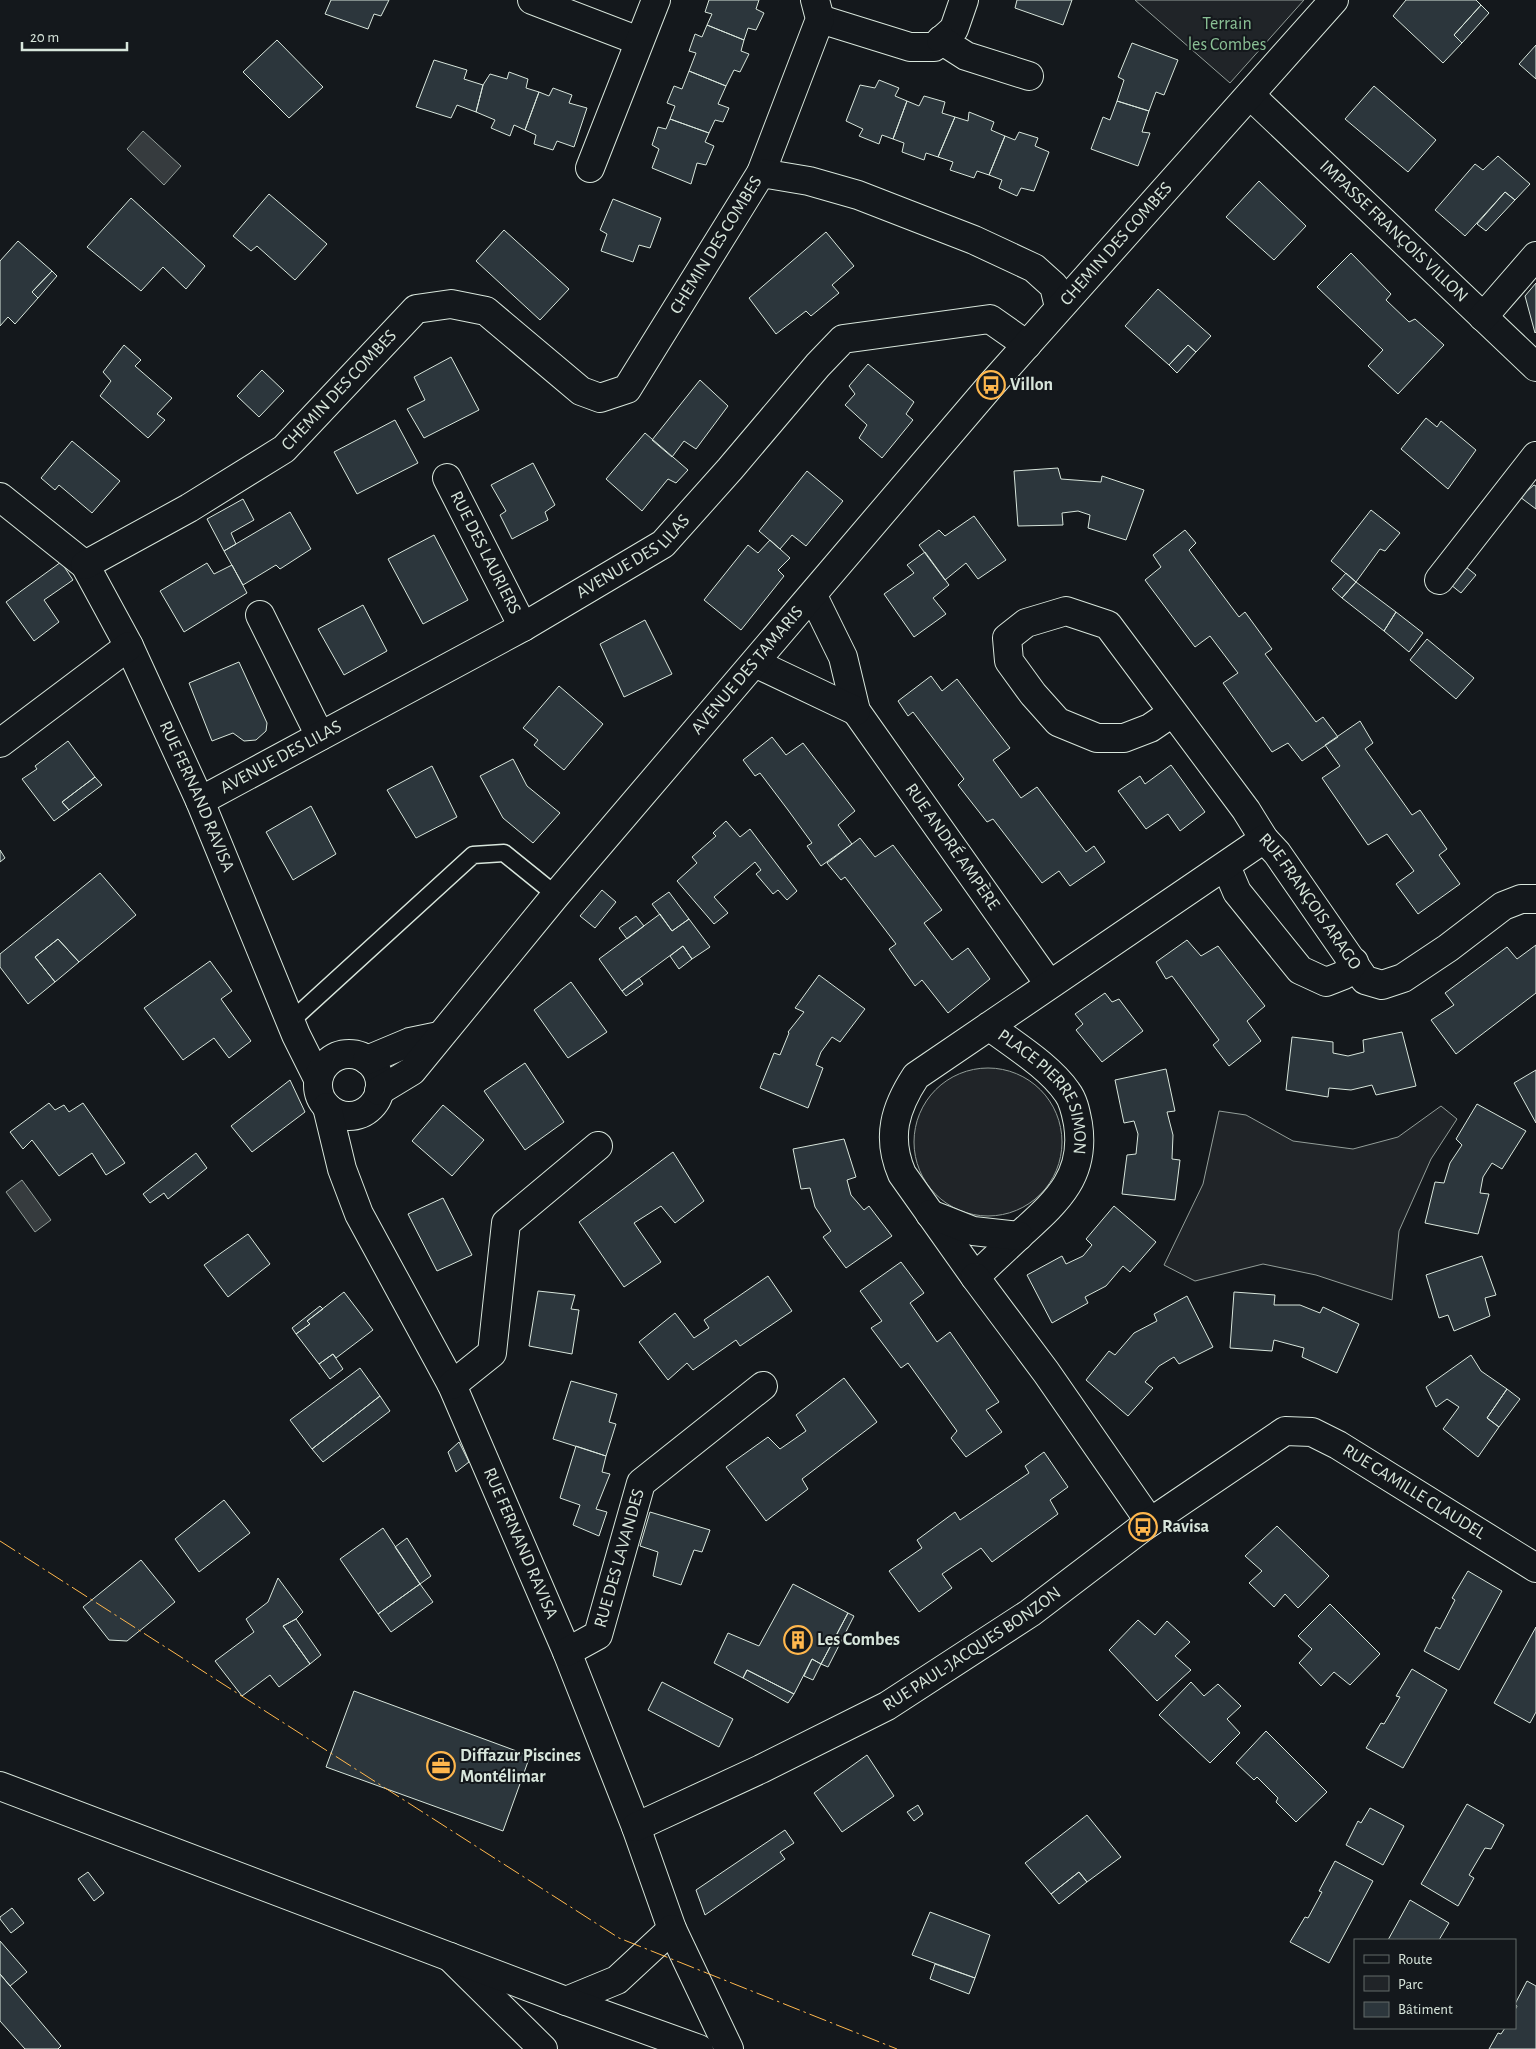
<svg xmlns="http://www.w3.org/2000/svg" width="1536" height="2049" font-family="'Alegreya Sans',sans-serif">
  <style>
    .green { fill: #202428; stroke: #939e99 }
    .water { fill: #363b3e; stroke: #939e99 }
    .building { fill: #2c363c; stroke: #d8e6dc }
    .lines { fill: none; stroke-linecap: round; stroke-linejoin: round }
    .service-casing { stroke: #d8e6dc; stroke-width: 19 }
    .minor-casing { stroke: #d8e6dc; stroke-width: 30 }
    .primary-casing { stroke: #d8e6dc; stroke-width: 30 }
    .service { stroke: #14181c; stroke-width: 16 }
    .minor { stroke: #14181c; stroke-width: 28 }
    .primary { stroke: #14181c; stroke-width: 28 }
    .power { stroke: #ffb74d; stroke-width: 1; stroke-dasharray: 18 4 2.5 4; stroke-linecap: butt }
    .labels { text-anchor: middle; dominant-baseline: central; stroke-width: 4; stroke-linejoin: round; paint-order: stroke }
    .park-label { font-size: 18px; fill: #8ac095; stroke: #14181c }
    .street-label { font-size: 18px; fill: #d8e6dc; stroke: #14181c }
    .poi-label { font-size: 18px; font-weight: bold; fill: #d8e6dc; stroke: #14181c; text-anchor: start }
  </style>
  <rect width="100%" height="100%" fill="#14181c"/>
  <path class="green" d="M1135 0H1304L1230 83Z
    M914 1142a74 74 0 1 1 148 0a74 74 0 1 1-148 0Z
    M1441 1106 1457 1119 1431 1159 1399 1231 1392 1300 1316 1275 1263 1264 1195 1281 1164 1265 1203 1184 1219 1111 1246 1115 1293 1141 1353 1149 1398 1137Z"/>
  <path class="water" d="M143 131 181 166 164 185 127 149Z
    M22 1180 51 1220 35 1232 6 1192Z"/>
  <path class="building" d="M331 0H389L381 16 374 14 368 29 325 14Z
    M709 0H759L756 9 764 13 756 30 748 28 744 40 707 25 712 14 705 12Z
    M1017 0H1072L1063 25 1015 8Z
    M1406 0H1476L1481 5 1454 35 1462 43 1443 63 1393 16Z
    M1481 5 1489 13 1462 43 1454 35Z
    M707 25 744 40 741 51 749 54 740 72 734 70 726 86 689 71 696 53 689 51 695 34 702 37Z
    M277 40 323 87 289 118 243 72Z
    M1132 43 1178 60 1164 95 1156 92 1149 111 1117 101 1124 80 1118 77Z
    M1536 45V79L1519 64Z
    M434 60 467 70 464 79 483 85 476 112 457 105 451 118 416 107Z
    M689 71 726 86 718 104 729 108 723 122 715 120 709 133 670 119 675 106 667 103 674 86 682 89Z
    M509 72 528 79 526 88 539 92 525 130 514 125 510 136 491 128 495 120 476 112 483 85 490 74 507 79Z
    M879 80 899 88 895 96 907 101 893 139 882 135 879 144 859 136 863 129 846 121 860 85 875 88Z
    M1374 86 1436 140 1408 172 1345 119Z
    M553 88 572 95 569 103 587 108 574 147 557 141 553 150 534 144 536 135 525 130 539 92 549 96Z
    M924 96 945 102 942 113 955 117 938 157 926 153 924 160 902 152 904 143 893 139 907 101 919 106Z
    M1117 101 1149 111 1142 132 1150 133 1138 166 1091 149 1103 117 1110 120Z
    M969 112 994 122 991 130 1005 136 989 175 977 171 974 178 950 170 953 162 938 157 955 117 968 121Z
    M670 119 709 133 705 142 714 146 706 165 697 163 691 184 652 168 659 149 652 145 658 127 666 129Z
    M1019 132 1038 138 1035 146 1049 152 1034 191 1021 188 1017 196 999 188 1002 180 989 175 1005 136 1015 140Z
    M1498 156 1530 184 1515 200 1505 192 1465 236 1435 210 1475 164 1483 170Z
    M1259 181 1306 226 1274 260 1226 217Z
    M1505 192 1515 200 1486 231 1477 224Z
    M269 194 327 244 295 280 257 246 251 251 233 236Z
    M131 198 205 266 186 289 163 267 141 291 87 247Z
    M613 199 661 218 650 248 639 245 633 262 601 251 607 234 600 230Z
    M504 230 569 289 540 320 476 261Z
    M826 232 854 266 832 285 839 293 811 316 806 311 776 334 749 298Z
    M18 241 52 271 32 292 38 298 15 324 8 317 0 326V261Z
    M1351 253 1391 294 1386 300 1409 322 1415 319 1444 345 1398 394 1368 366 1383 350 1317 287Z
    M52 271 57 276 38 298 32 292Z
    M1536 283V332L1535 333 1525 296Z
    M1158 289 1211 336 1196 352 1188 345 1169 365 1125 326Z
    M124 345 141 360 135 366 172 398 157 414 165 420 148 438 100 396 111 381 103 372Z
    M1188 345 1196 352 1177 373 1169 365Z
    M451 357 479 410 424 438 407 409 425 400 414 377Z
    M868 364 914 402 906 414 913 420 882 458 859 438 867 425 845 405 855 394 849 386Z
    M262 370 284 391 259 417 237 396Z
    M700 380 728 406 696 449 684 441 672 457 652 440Z
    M1426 418 1437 427 1441 421 1476 450 1448 489 1401 449Z
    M395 420 418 463 357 494 334 452Z
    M645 433 688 470 676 483 668 479 642 511 606 479Z
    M72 441 120 481 92 513 59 485 55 490 41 478Z
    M533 463 555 505 545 512 548 520 512 539 500 515 506 511 491 485Z
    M1058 468 1061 479 1101 482 1102 476 1144 490 1126 540 1088 528 1090 515 1078 511 1062 513 1063 525 1018 526 1014 471Z
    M807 471 843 501 806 546 792 535 780 549 759 531Z
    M1534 485 1536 486V509L1520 497Z
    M243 499 254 520 231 533 236 544 224 551 207 519Z
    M1371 510 1400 533 1385 551 1380 549 1356 582 1331 561Z
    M290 512 311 549 280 569 276 565 243 585 224 551Z
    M974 516 1006 560 978 579 966 563 945 580 919 545 939 530 945 536Z
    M1185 530 1196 543 1189 550 1239 617 1245 612 1272 649 1265 654 1316 722 1323 717 1338 737 1302 761 1288 743 1272 752 1223 683 1238 673 1210 636 1195 647 1145 580 1161 567 1153 555Z
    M434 535 468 600 423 624 388 559Z
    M770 540 790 558 778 570 784 576 741 630 704 600 748 545 758 553Z
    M925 552 949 585 933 598 946 614 914 637 884 594 914 573 907 565Z
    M61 562 73 580 44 600 59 622 34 641 6 602Z
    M207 563 214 574 232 565 247 593 184 632 160 591Z
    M1461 563 1476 575 1461 593 1446 581Z
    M1346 573 1356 582 1342 598 1332 589Z
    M1356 582 1396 612 1384 631 1342 598Z
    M363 605 387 651 344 675 318 629Z
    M1396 612 1423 633 1409 652 1384 631Z
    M645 620 672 674 624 697 600 644Z
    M1427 639 1474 678 1456 699 1410 660Z
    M239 662 267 723 266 731 256 740 244 741 233 733 212 741 189 683Z
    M931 676 942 691 957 679 1010 748 993 760 1021 798 1037 787 1086 852 1094 846 1105 862 1070 886 1059 871 1042 883 993 819 987 822 958 785 964 779 913 712 908 716 898 701Z
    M559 686 603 724 564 770 534 745 538 740 523 728Z
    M1360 721 1373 743 1365 749 1412 815 1420 810 1447 849 1439 855 1460 884 1418 914 1396 884 1414 871 1387 834 1368 845 1322 778 1340 766 1325 745Z
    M772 737 786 755 803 743 855 811 838 825 852 844 821 866 807 846 812 843 788 810 760 773 755 776 743 760Z
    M68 741 95 777 62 802 69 810 54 821 22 779 37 769 35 766Z
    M513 759 527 786 560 813 533 843 503 818 480 776Z
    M1171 765 1205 812 1180 831 1168 814 1146 829 1118 791 1140 776 1145 784Z
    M432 766 457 817 416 838 387 790Z
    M95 777 102 785 69 810 62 802Z
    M311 806 336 854 293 880 266 832Z
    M726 821 740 837 750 829 797 891 787 900 778 890 773 894 756 874 761 870 755 862 714 897 728 913 714 924 677 881 697 863 692 857 716 836 713 833Z
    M860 838 875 857 893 845 942 910 924 923 952 960 968 948 990 979 948 1013 922 980 915 986 889 949 896 944 845 877 841 880 827 863Z
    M0 850 5 858 0 862Z
    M100 873 136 915 79 962 58 939 35 957 55 982 28 1004 0 967V954Z
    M602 890 616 902 595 928 580 916Z
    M669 892 689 919 672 931 652 904Z
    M660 914 672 931 689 919 710 947 692 959 683 946 622 991 599 959Z
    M636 916 644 926 627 939 619 928Z
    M58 939 79 962 55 982 35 957Z
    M1187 940 1201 956 1218 946 1265 1006 1247 1021 1261 1041 1229 1066 1213 1045 1219 1040 1172 976 1166 979 1156 962Z
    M1536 945V993L1456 1054 1431 1020 1454 1005 1445 993 1507 947 1517 959Z
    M683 946 692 959 679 969 670 956Z
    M210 961 232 991 221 999 251 1041 229 1058 214 1038 183 1060 144 1008Z
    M819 975 865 1009 840 1042 832 1037 821 1052 816 1065 823 1068 808 1108 760 1088 774 1053 780 1055 789 1033 788 1032 804 1012 795 1008Z
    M639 978 643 984 626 996 622 991Z
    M571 982 607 1032 568 1058 534 1010Z
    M1105 993 1112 1002 1119 999 1143 1031 1102 1062 1076 1030 1083 1024 1075 1014Z
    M1402 1032 1416 1086 1376 1095 1372 1085 1351 1090 1329 1088 1328 1097 1286 1090 1292 1037 1333 1042V1053L1348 1056 1364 1052 1363 1040Z
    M525 1063 564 1122 525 1150 484 1091Z
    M1166 1069 1175 1111 1167 1112 1173 1135 1172 1159 1180 1160 1175 1200 1122 1194 1127 1155 1136 1154 1138 1134 1134 1121 1124 1123 1115 1080Z
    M1536 1070V1123L1514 1083Z
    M290 1080 305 1112 252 1152 231 1126Z
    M49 1103 55 1110 64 1105 69 1112 83 1103 125 1163 106 1175 92 1153 59 1176 32 1140 23 1149 10 1132Z
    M1477 1104 1526 1131 1502 1169 1492 1163 1483 1177 1480 1193 1489 1194 1478 1234 1425 1223 1435 1182 1444 1183 1450 1163 1462 1145 1456 1139Z
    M443 1105 484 1140 452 1176 412 1141Z
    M844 1139 856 1177 847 1180 851 1195 864 1210 869 1206 892 1236 846 1268 823 1237 831 1231 815 1207 810 1188 801 1189 793 1149Z
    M673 1152 704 1201 675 1223 661 1206 634 1223 661 1262 624 1287 579 1222Z
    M196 1153 207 1168 168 1199 164 1193 150 1203 143 1194Z
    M443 1198 472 1255 437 1271 408 1214Z
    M1114 1206 1156 1242 1130 1272 1123 1266 1106 1286 1085 1297 1088 1303 1052 1323 1027 1275 1062 1256 1066 1264 1083 1256 1092 1245 1086 1239Z
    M248 1234 270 1264 228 1297 204 1265Z
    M1482 1256 1496 1295 1485 1298 1490 1316 1454 1331 1448 1315 1439 1318 1426 1275Z
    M901 1262 924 1293 910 1303 937 1342 950 1332 999 1402 986 1410 1002 1432 966 1457 951 1438 957 1431 908 1363 901 1368 871 1328 882 1321 860 1291Z
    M768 1276 792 1311 740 1346 736 1340 693 1370 687 1363 668 1380 639 1342 675 1313 694 1338 709 1328 704 1320Z
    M538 1291 575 1295 571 1309 579 1310 572 1354 529 1346Z
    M344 1292 373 1330 336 1358 333 1354 319 1364 296 1334 310 1324 307 1321Z
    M1234 1292 1275 1295 1274 1305H1300L1320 1313 1323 1307 1359 1324 1337 1373 1302 1357 1304 1348 1274 1340 1272 1351 1230 1348Z
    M1187 1296 1213 1347 1179 1364 1174 1357 1159 1366 1145 1382 1153 1388 1128 1416 1086 1380 1109 1351 1115 1355 1134 1333 1157 1321 1154 1314Z
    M320 1306 323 1309 307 1321 310 1324 296 1334 292 1328Z
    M333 1354 343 1369 330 1379 319 1364Z
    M1471 1355 1481 1371 1507 1389 1487 1418 1499 1427 1478 1457 1443 1429 1459 1407 1447 1399 1436 1407 1426 1387Z
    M360 1368 380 1396 312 1449 290 1420Z
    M844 1378 877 1422 802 1479 808 1489 766 1521 726 1467 768 1437 780 1449 806 1431 796 1415Z
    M571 1381 617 1394 609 1422 616 1424 606 1456 553 1439Z
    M1507 1389 1520 1399 1499 1427 1487 1418Z
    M380 1396 390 1411 323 1462 312 1449Z
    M459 1442 469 1462 456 1472 448 1452Z
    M576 1446 606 1456 602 1472 610 1474 596 1509 607 1512 599 1536 573 1525 580 1505 560 1498Z
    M1044 1452 1068 1487 1050 1500 1058 1514 992 1562 981 1548 942 1574 952 1588 919 1612 889 1571 922 1548 917 1540 955 1512 960 1520 1029 1473 1025 1466Z
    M224 1500 250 1533 199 1572 175 1539Z
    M650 1512 710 1530 702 1552 694 1550 681 1585 653 1576 658 1552 640 1546Z
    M1277 1526 1329 1576 1298 1608 1285 1594 1274 1607 1249 1583 1262 1571 1245 1556Z
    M383 1528 420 1584 378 1614 340 1559Z
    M407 1538 431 1576 420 1584 395 1547Z
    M141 1560 175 1602 127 1641 109 1640 83 1607Z
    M1468 1571 1502 1591 1459 1670 1424 1651 1436 1627 1440 1629 1455 1600 1452 1598Z
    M278 1578 303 1612 296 1619 283 1626 310 1664 279 1687 270 1675 242 1696 215 1661 254 1632 246 1619 268 1602Z
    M420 1584 433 1602 391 1632 378 1614Z
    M793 1584 848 1613 821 1664 812 1659 794 1694 747 1670 743 1678 714 1663 728 1633 759 1646Z
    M1330 1604 1380 1654 1350 1685 1334 1672 1321 1686 1299 1663 1312 1649 1298 1636Z
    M848 1613 854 1616 828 1667 821 1664Z
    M296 1619 321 1655 310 1664 283 1626Z
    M1138 1620 1155 1635 1167 1621 1190 1642 1175 1656 1191 1670 1157 1701 1109 1650Z
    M1536 1627V1712L1530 1723 1494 1703Z
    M812 1659 821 1664 813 1680 804 1676Z
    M1412 1669 1447 1690 1403 1768 1366 1748 1381 1723 1384 1724 1400 1697 1396 1696Z
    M747 1670 794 1694 788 1703 743 1678Z
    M662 1682 733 1719 719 1747 648 1710Z
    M1191 1682 1204 1696 1218 1684 1241 1706 1227 1719 1240 1733 1210 1763 1159 1715Z
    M354 1691 530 1756 503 1831 326 1767Z
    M1266 1731 1327 1792 1296 1822 1276 1802 1278 1798 1257 1777 1254 1780 1236 1763Z
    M867 1755 894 1796 842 1832 814 1793Z
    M1467 1804 1504 1825 1491 1849 1485 1848 1469 1875 1474 1878 1458 1906 1421 1884Z
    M918 1805 923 1814 914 1821 907 1812Z
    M1370 1808 1404 1826 1383 1865 1346 1845 1358 1821 1361 1823Z
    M1087 1815 1121 1857 1087 1882 1079 1872 1051 1894 1025 1863Z
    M785 1830 794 1843 780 1852 785 1859 705 1915 696 1890Z
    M1335 1861 1373 1881 1329 1963 1290 1942 1305 1917 1308 1918 1322 1892 1319 1891Z
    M88 1872 104 1893 94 1901 78 1879Z
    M1079 1872 1087 1882 1059 1904 1051 1894Z
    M1410 1900 1449 1923 1439 1940H1388Z
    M12 1908 24 1923 11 1933 0 1919V1917Z
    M930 1912 990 1935 975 1978 912 1955Z
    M0 1941 27 1972 10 1986 0 1974Z
    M935 1964 975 1978 969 1994 930 1979Z
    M0 1974 61 2046 58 2049H25L0 2021Z
    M1527 1981 1536 1986V2049H1489L1498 2033 1501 2034 1505 2028H1515V2010L1517 2006 1515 2004Z"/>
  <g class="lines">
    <defs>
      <path id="service" d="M291 1021 473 855 504 853 556 895"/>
      <g id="minor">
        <path d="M532 0 639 41"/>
        <path d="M820 19 910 47H934L954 29 964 0"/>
        <path d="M941 40 966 56 1029 76"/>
        <path id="s1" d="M1250 95 1536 367"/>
        <path d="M590 168 656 0"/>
        <path d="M761 173 820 19 815 0"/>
        <path d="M1483 317 1536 256"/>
        <path id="s2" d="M447 478 523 627"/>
        <path id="s3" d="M0 497 85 565 129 646 200 801 296 1035 318 1079"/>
        <path id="s4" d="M85 565 189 508 284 449 416 309 451 304 486 311 581 391 600 398 627 389 761 173 809 181 858 195 974 240 1034 268 1054 286 1059 307"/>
        <path d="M1439 580 1536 456"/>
        <path id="s5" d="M813 596 843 657 856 711 1049 984"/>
        <path d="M260 615 320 736"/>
        <path d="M755 663 856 711"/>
        <path id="s6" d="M1172 713 1150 728 1124 738H1097L1058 722 1033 694 1009 661 1007 638 1026 623 1066 611 1108 625 1246 810 1264 839 1277 853 1365 980 1382 985 1403 978 1448 948 1503 906 1521 899H1536"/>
        <path d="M0 743 129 646"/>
        <path id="s7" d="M200 801 523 627 663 544 730 469 818 365 843 339 990 319 1027 345"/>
        <path d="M1226 866 1237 892 1300 970 1326 982 1344 975 1354 962"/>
        <path id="s8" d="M989 1026C1014 1045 1049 1066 1067 1092 1074 1101 1076 1114 1078 1124 1086 1176 1057 1201 1022 1233 1006 1248 991 1262 975 1277L902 1174C886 1137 895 1108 916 1076L1264 839"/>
        <circle cx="349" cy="1085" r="31"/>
        <path d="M367 1060 410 1042 439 1036"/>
        <path id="s9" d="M379 1091 412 1071 556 895 991 385 1334 0"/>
        <path id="s10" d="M327 1107 342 1169 359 1214 452 1385 567 1652 636 1827 672 1929 729 2049"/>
        <path d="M930 1214 973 1231 1019 1236"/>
        <path d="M975 1277 1046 1372 1150 1522"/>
        <path d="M452 1385 492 1353 506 1223 598 1146"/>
        <path id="s11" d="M567 1652 598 1635 641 1483 763 1386"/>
        <path id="s12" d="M636 1827 761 1769 887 1706 1030 1613 1143 1527 1285 1431 1312 1432 1338 1445 1536 1568"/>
        <path d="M450 1957 543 2049"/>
        <path d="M566 2001 617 1980 672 1929"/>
      </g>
      <path id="primary" d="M0 1786 566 2001 699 2049"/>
    </defs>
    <use href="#service" class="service-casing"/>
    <use href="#minor" class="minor-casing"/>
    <use href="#primary" class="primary-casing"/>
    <use href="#service" class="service"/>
    <use href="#minor" class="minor"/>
    <use href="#primary" class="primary"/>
    <path class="power" d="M0 1541 619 1938 897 2049"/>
  </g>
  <defs>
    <symbol id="bus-ring" viewBox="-11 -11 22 22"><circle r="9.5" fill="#14181c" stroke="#ffb74d" stroke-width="1.5"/><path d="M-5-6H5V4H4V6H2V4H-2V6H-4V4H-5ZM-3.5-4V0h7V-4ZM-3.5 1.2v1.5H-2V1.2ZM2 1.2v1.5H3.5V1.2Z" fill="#ffb74d"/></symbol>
    <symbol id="building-ring" viewBox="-11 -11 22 22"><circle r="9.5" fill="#14181c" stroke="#ffb74d" stroke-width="1.5"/><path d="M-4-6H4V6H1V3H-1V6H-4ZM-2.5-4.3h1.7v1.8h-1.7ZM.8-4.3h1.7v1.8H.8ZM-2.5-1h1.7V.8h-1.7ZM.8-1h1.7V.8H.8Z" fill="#ffb74d"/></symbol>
    <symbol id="office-ring" viewBox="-11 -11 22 22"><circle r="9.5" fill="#14181c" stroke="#ffb74d" stroke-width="1.5"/><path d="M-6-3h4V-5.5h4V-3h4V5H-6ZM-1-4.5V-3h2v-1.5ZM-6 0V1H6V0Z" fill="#ffb74d"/></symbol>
  </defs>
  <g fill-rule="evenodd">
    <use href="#bus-ring" x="975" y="369" width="32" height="32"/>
    <use href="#bus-ring" x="1127" y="1511" width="32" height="32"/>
    <use href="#building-ring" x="782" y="1624" width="32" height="32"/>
    <use href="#office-ring" x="425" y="1750" width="32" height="32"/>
  </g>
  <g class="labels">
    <g class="park-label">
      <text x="1227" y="24">Terrain<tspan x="1227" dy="21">les Combes</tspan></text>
    </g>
    <g class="street-label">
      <text stroke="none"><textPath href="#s1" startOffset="198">IMPASSE FRANÇOIS VILLON</textPath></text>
      <text stroke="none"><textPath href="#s9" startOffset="1125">CHEMIN DES COMBES</textPath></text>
      <text stroke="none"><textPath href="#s4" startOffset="836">CHEMIN DES COMBES</textPath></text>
      <text stroke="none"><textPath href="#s4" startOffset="311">CHEMIN DES COMBES</textPath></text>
      <text stroke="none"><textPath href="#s2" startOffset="84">RUE DES LAURIERS</textPath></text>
      <text stroke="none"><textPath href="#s7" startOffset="498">AVENUE DES LILAS</textPath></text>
      <text stroke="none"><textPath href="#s9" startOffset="561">AVENUE DES TAMARIS</textPath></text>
      <text stroke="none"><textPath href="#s7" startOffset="92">AVENUE DES LILAS</textPath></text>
      <text stroke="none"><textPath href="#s3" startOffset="366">RUE FERNAND RAVISA</textPath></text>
      <text stroke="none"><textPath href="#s5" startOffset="290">RUE ANDRÉ AMPÈRE</textPath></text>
      <text stroke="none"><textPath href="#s6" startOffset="678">RUE FRANÇOIS ARAGO</textPath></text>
      <text stroke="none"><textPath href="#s8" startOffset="90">PLACE PIERRE SIMON</textPath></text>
      <text stroke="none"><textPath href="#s12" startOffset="908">RUE CAMILLE CLAUDEL</textPath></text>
      <text stroke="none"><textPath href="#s10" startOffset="479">RUE FERNAND RAVISA</textPath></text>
      <text stroke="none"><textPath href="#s11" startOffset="115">RUE DES LAVANDES</textPath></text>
      <text stroke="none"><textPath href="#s12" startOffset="381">RUE PAUL-JACQUES BONZON</textPath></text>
    </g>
    <g class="poi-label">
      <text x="1010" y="385">Villon</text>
      <text x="1162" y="1527">Ravisa</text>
      <text x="817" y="1640">Les Combes</text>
      <text x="460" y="1756">Diffazur Piscines<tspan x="460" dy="21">Montélimar</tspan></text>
    </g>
  </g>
  <rect x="1354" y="1939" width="162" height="90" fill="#14181c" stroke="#626a69"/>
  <rect x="1364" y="1955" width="25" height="8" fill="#14181c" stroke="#626a69"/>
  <text x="1398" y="1964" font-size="15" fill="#d8e6dc">Route</text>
  <rect x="1364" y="1976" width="25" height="15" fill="#202428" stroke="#626a69"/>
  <text x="1398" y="1989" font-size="15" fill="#d8e6dc">Parc</text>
  <rect x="1364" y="2002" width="25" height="15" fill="#2c363c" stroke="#626a69"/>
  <text x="1398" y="2014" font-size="15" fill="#d8e6dc">Bâtiment</text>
  <path d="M22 42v8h105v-8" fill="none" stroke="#d8e6dc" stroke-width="2.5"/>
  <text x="30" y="42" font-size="15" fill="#d8e6dc" stroke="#14181c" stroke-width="4" paint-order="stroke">20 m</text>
</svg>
